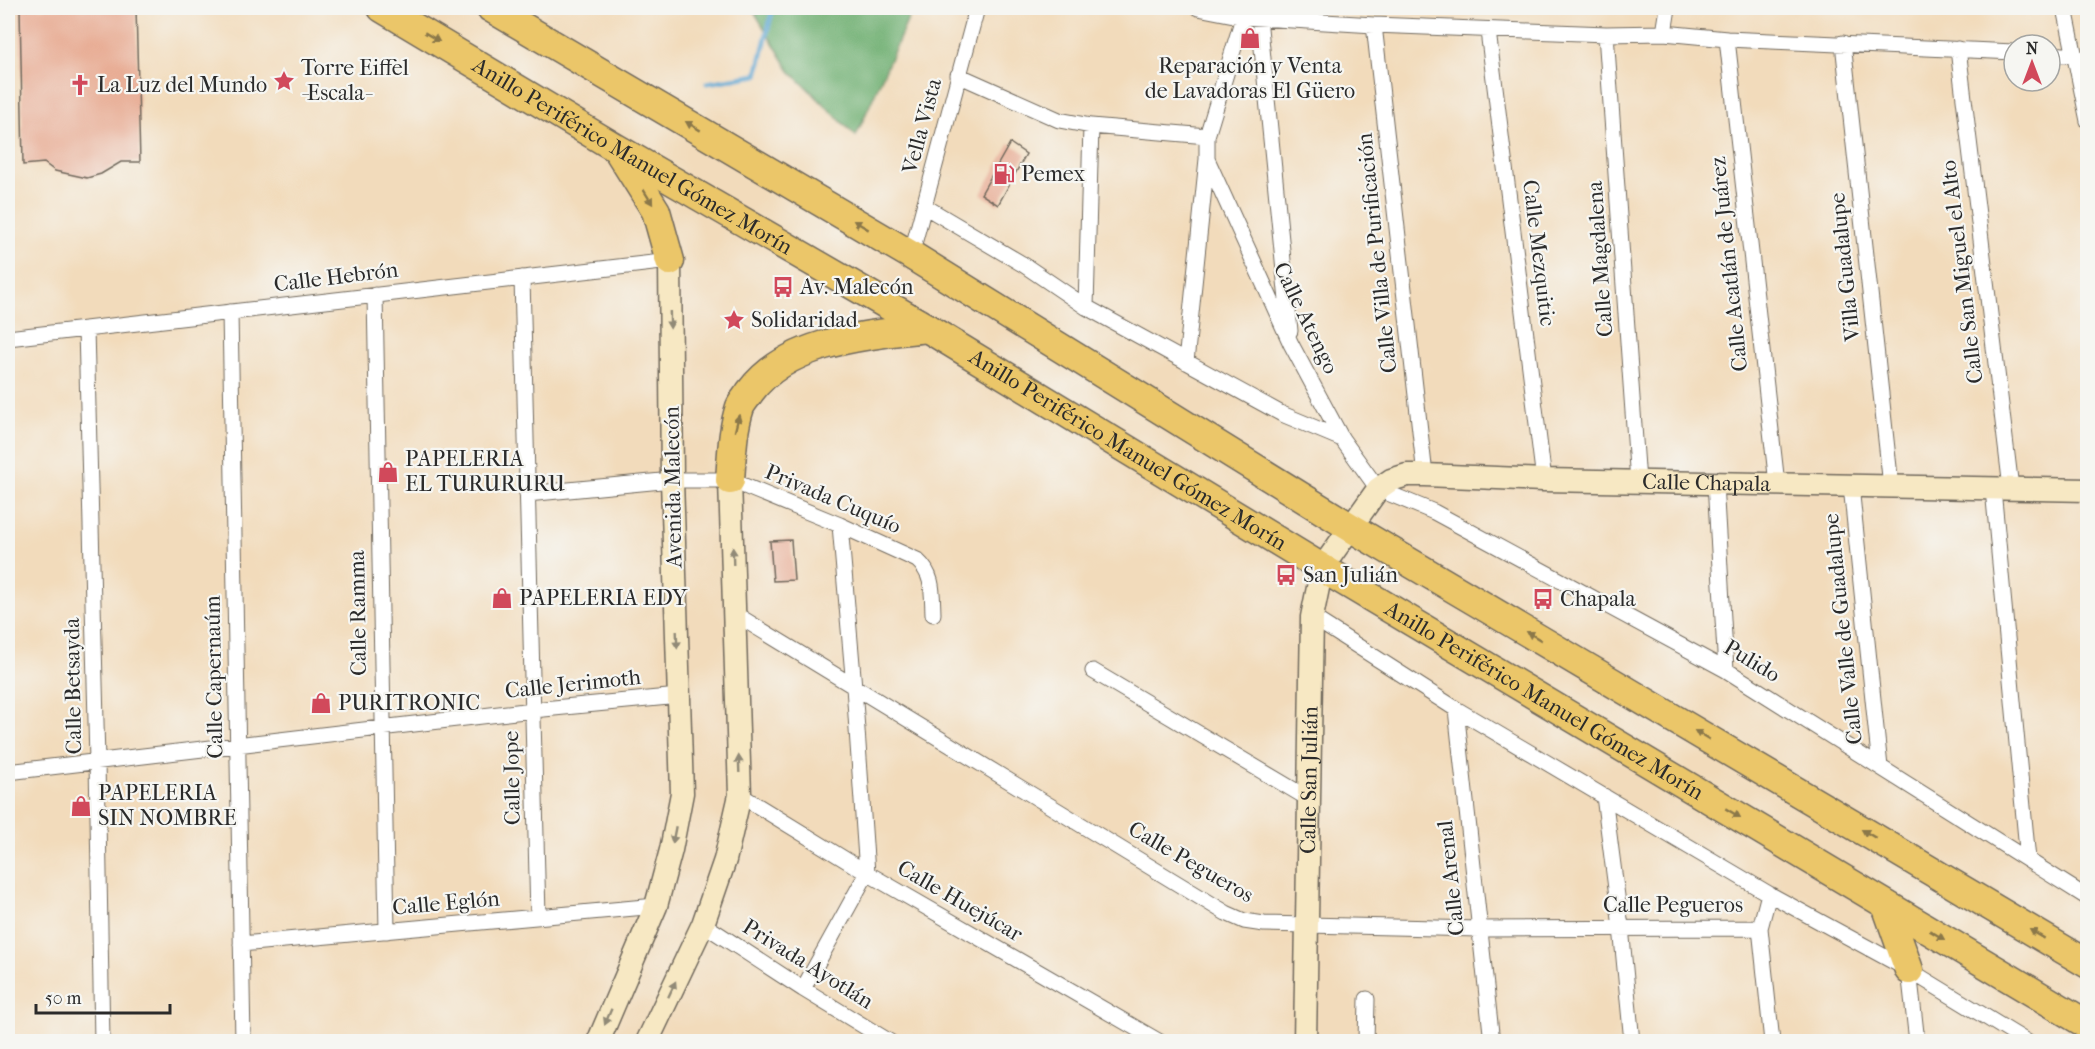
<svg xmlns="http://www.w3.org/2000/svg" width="2095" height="1049" font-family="'IM FELL French Canon',serif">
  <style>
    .forest { fill: #6eaf71; stroke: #4c6d4e; stroke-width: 1.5 }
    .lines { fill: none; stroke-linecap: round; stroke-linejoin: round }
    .stream { stroke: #56a3cf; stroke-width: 5 }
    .building { fill: #e8ad95 }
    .street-casing { stroke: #71695d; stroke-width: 17 }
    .secondary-casing { stroke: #71695d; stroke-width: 25 }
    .highway-casing { stroke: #71695d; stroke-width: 31 }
    .street { stroke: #fff; stroke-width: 15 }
    .secondary { stroke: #f7e8c3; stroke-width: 22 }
    .highway { stroke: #ebc669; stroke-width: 28 }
    .oneway { fill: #8b784a }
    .oneway2 { fill: #918a77 }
    .labels { text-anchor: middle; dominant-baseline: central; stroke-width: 4.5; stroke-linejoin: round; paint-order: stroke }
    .poi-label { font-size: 22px; fill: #2b2b2b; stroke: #f6f6f2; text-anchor: start }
    .street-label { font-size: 22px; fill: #2b2b2b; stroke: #f6f6f2 }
  </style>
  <rect width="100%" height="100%" fill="#f6f6f2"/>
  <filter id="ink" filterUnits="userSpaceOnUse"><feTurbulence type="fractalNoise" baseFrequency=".0167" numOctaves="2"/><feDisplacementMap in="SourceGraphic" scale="12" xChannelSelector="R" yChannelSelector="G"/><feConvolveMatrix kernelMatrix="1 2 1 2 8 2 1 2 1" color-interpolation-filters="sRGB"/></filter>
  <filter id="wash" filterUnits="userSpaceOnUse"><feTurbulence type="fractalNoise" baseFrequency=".008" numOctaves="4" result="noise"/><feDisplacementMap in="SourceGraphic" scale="24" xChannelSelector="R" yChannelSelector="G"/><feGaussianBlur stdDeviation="1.35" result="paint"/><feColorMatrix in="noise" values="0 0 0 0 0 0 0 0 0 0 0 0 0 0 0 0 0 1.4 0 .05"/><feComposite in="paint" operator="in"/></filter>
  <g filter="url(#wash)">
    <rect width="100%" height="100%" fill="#f2dbbb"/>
    <path class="forest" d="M752 8H913L856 136 790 71Z"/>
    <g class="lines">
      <path class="stream" d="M707 83 757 75 773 8"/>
    </g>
    <g id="blocks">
      <path class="building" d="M20 8H136L140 162H121L101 174 87 178 55 171 44 163 23 165Z
        M1010 143 1026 154 998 205 981 194Z
        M791 540 794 580 773 581 770 541Z"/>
    </g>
  </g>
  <g filter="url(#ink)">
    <use href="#blocks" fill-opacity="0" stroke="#71695d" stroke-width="1.5"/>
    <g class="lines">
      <defs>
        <path id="street" d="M1198 8 1244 17 1374 25 1606 34 1664 33 1727 39 2014 52
          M2065 8 2088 121
          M1259 18 1290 331
          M1374 25 1425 475
          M1488 31 1544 480
          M1664 33 1668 8
          M1606 34 1638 482
          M1727 39 1777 484
          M1843 43 1891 486
          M1958 49 2011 488
          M2050 54 2076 56
          M958 75 1059 120 1091 126 1207 136
          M1207 159 1291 344 1342 439 1378 489 1434 512 1726 670 2088 898
          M924 206 1024 265 1086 307 1282 414 1342 439
          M911 255 977 8
          M522 278 538 917
          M375 295 387 931
          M1086 307 1091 126
          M230 312 243 1042
          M86 329 97 761 102 1042
          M8 338 670 261
          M1186 362 1207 159V136L1246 8
          M1715 483 1726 670
          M1851 486 1880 767
          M1993 489 2028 860
          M527 494 672 480H730L840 525 917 560C934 575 932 592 933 614
          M735 614 1226 913 1244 921 1264 924 1479 929 1760 928
          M1312 617 1456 709 1769 894 1909 970 2027 1042
          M1093 671 1309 799
          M1456 709 1492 1042
          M8 772 533 710 679 696
          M740 795 867 873 1160 1042
          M1604 796 1621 927 1632 1042
          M1769 894 1760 928 1772 1042
          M703 924 803 989 890 1042
          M241 944 656 906
          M1909 970 1917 1042
          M803 989 867 873 854 687 840 525
          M1366 1042 1367 999"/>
        <g id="secondary">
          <path d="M598 1042 656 906 671 850 682 793 672 480 670 261"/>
          <path d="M647 1042 703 924 725 860 740 795 730 480"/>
          <path id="s1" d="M1305 1042 1312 617 1322 568 1378 489 1391 480 1407 475H1425L1544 480 2088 490"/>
        </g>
        <g id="highway">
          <path id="s2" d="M382 8 616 148 927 328 1322 568 2088 1025"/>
          <path d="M491 8 911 255 1350 527 2088 964"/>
          <path d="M619 152 656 211 670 261"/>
          <path d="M730 480C732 456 732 431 740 407 742 402 747 397 750 392 788 340 868 335 927 328"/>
          <path d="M1886 905 1909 970"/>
        </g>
      </defs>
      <use href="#street" class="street-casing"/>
      <use href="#secondary" class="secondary-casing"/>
      <use href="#highway" class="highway-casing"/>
      <use href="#street" class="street"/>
      <use href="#secondary" class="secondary"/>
      <use href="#highway" class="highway"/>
    </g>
    <defs><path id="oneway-solid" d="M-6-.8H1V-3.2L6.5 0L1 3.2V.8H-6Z" transform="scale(1.5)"/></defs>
    <g class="oneway">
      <use href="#oneway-solid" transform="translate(432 37) rotate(31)"/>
      <use href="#oneway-solid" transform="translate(693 126) rotate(-149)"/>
      <use href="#oneway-solid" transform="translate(648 197) rotate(58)"/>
      <use href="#oneway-solid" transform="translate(861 225) rotate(-149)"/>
      <use href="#oneway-solid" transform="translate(737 423) rotate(-76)"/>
      <use href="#oneway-solid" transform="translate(1534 636) rotate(-149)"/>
      <use href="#oneway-solid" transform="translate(1702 735) rotate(-149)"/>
      <use href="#oneway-solid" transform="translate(1733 813) rotate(31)"/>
      <use href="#oneway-solid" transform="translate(1869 834) rotate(-149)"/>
      <use href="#oneway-solid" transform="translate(2037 934) rotate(-149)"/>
      <use href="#oneway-solid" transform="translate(1937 935) rotate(31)"/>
    </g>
    <g class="oneway2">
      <use href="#oneway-solid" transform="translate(670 320) rotate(89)"/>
      <use href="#oneway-solid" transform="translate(733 556) rotate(-92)"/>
      <use href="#oneway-solid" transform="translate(677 640) rotate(88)"/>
      <use href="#oneway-solid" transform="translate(739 764) rotate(-92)"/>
      <use href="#oneway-solid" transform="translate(674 835) rotate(101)"/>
      <use href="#oneway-solid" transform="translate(672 989) rotate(-65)"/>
      <use href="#oneway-solid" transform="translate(608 1017) rotate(113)"/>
    </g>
  </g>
  <defs>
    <symbol id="shop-bare" viewBox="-9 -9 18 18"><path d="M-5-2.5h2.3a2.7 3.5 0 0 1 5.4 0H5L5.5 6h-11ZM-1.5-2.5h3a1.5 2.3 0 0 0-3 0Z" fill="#d1495b" stroke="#f6f6f2" stroke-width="2.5" paint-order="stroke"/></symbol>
    <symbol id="sight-bare" viewBox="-9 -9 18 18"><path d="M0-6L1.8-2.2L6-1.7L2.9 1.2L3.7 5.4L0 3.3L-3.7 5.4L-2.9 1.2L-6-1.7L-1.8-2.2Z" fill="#d1495b" stroke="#f6f6f2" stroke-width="2.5" paint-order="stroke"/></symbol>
    <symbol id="church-bare" viewBox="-9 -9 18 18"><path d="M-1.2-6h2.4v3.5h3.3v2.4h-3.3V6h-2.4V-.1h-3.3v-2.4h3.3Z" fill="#d1495b" stroke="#f6f6f2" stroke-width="2.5" paint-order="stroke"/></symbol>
    <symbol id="fuel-bare" viewBox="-9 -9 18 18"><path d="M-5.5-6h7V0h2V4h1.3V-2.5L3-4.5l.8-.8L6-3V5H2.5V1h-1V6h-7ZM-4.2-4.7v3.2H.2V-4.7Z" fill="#d1495b" stroke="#f6f6f2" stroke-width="2.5" paint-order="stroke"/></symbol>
    <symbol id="bus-bare" viewBox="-9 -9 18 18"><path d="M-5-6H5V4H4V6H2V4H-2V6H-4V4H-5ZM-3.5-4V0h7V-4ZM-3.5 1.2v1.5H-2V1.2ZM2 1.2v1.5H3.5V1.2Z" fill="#d1495b" stroke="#f6f6f2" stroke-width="2.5" paint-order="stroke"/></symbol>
  </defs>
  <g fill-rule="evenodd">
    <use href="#shop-bare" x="1235" y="23" width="30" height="30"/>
    <use href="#sight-bare" x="269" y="66" width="30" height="30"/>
    <use href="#church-bare" x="65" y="70" width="30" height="30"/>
    <use href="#fuel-bare" x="989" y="159" width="30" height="30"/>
    <use href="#bus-bare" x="768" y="272" width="30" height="30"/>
    <use href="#sight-bare" x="719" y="305" width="30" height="30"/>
    <use href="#shop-bare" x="373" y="457" width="30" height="30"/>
    <use href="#bus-bare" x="1271" y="560" width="30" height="30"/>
    <use href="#shop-bare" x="487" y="583" width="30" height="30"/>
    <use href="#bus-bare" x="1528" y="584" width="30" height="30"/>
    <use href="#shop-bare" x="306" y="688" width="30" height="30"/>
    <use href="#shop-bare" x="66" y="791" width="30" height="30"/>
  </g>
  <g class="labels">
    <g class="poi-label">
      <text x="1250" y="66" text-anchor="middle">Reparación y Venta<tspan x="1250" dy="25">de Lavadoras El Güero</tspan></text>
      <text x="301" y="68">Torre Eiffel<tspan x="301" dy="25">-Escala-</tspan></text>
      <text x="97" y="85">La Luz del Mundo</text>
      <text x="1021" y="174">Pemex</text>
      <text x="800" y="287">Av. Malecón</text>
      <text x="751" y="320">Solidaridad</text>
      <text x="405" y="459">PAPELERIA<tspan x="405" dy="25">EL TURURURU</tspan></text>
      <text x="1303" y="575">San Julián</text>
      <text x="519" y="598">PAPELERIA EDY</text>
      <text x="1560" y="599">Chapala</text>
      <text x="338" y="703">PURITRONIC</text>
      <text x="98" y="793">PAPELERIA<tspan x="98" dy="25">SIN NOMBRE</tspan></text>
    </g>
    <g class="street-label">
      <text transform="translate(922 126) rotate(-75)">Vella Vista</text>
      <text stroke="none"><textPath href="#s2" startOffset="291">Anillo Periférico Manuel Gómez Morín</textPath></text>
      <text transform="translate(1377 253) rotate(-96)">Calle Villa de Purificación</text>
      <text transform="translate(1539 253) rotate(83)">Calle Mezquitic</text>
      <text transform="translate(1600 259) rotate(-94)">Calle Magdalena</text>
      <text transform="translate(1729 264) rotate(-96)">Calle Acatlán de Juárez</text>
      <text transform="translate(1845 267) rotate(-96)">Villa Guadalupe</text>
      <text transform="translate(1962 272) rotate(-97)">Calle San Miguel el Alto</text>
      <text transform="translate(336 277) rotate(-7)">Calle Hebrón</text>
      <text transform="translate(1306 318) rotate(64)">Calle Atengo</text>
      <text stroke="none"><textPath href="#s2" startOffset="867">Anillo Periférico Manuel Gómez Morín</textPath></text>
      <text stroke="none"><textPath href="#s1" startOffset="904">Calle Chapala</textPath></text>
      <text transform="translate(673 487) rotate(-91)">Avenida Malecón</text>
      <text transform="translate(833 499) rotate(23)">Privada Cuquío</text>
      <text transform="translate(358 613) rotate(-91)">Calle Ramma</text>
      <text transform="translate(1843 629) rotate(-96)">Calle Valle de Guadalupe</text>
      <text transform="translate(1752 661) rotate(31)">Pulido</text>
      <text transform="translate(214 677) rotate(-91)">Calle Capernaúm</text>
      <text transform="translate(573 684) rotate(-6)">Calle Jerimoth</text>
      <text transform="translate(73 686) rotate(-91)">Calle Betsayda</text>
      <text stroke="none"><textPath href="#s2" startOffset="1353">Anillo Periférico Manuel Gómez Morín</textPath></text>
      <text transform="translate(512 778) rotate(-91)">Calle Jope</text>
      <text stroke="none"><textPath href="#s1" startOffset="262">Calle San Julián</textPath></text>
      <text transform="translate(1191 862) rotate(30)">Calle Pegueros</text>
      <text transform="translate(1451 878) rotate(-96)">Calle Arenal</text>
      <text transform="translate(960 901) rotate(30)">Calle Huejúcar</text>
      <text transform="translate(446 903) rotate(-5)">Calle Eglón</text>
      <text x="1673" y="905">Calle Pegueros</text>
      <text transform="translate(808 964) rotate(32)">Privada Ayotlán</text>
    </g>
  </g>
  <rect width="2095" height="1049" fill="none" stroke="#f6f6f2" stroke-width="30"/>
  <g transform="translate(2032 63)"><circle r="28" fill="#f6f6f2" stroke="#a5a5a2" stroke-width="1.5"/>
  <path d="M0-4.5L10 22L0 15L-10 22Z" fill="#d1495b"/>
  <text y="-9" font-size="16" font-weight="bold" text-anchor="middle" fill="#2b2b2b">N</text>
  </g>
  <path d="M36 1004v9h134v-9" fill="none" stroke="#2b2b2b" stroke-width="3"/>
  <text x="45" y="1004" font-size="18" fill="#2b2b2b" stroke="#f6f6f2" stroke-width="4.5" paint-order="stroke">50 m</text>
</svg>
